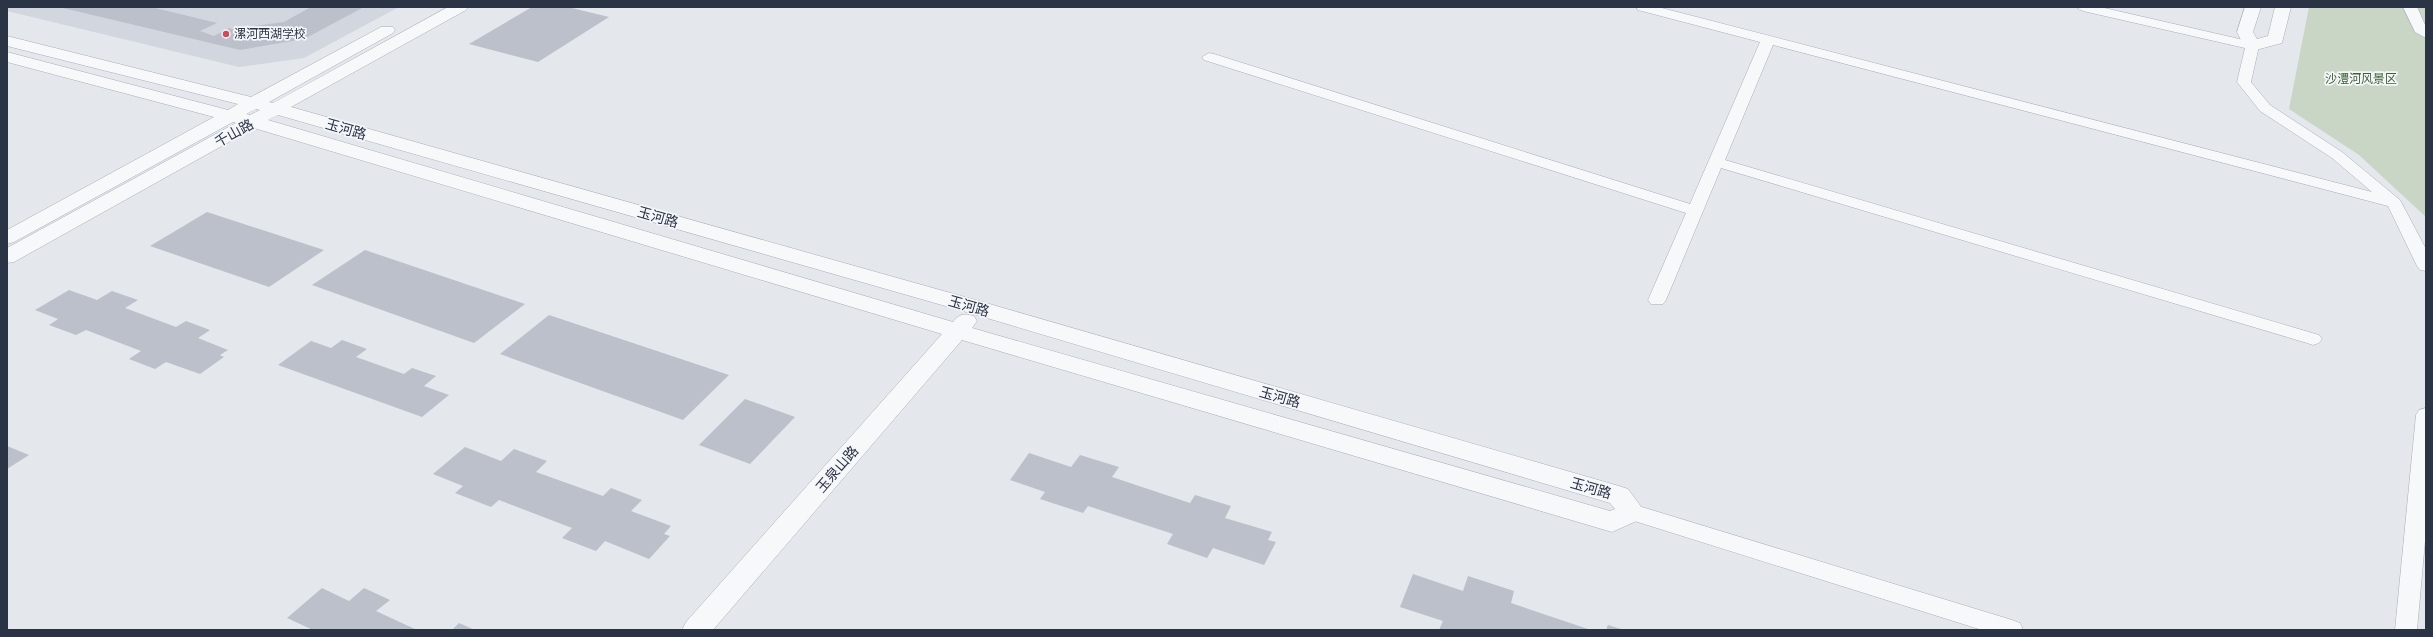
<svg xmlns="http://www.w3.org/2000/svg" width="2433" height="637" font-family="'Work Sans','Noto Sans SC',sans-serif">
  <style>
    .built { fill: #d2d6de }
    .green { fill: #c9d6c5 }
    .building { fill: #bbc0ca }
    .lines { fill: none; stroke-linecap: round; stroke-linejoin: round }
    .minor-casing { stroke: #a9aeb7; stroke-width: 1 }
    .tertiary-casing { stroke: #a9aeb7; stroke-width: 1 }
    .minor { fill: #f7f8fa; fill-rule: evenodd }
    .tertiary { fill: #f7f8fa; fill-rule: evenodd }
    .poi-dot { fill: #d1495b; stroke: #f4f6f9; stroke-width: 1.5 }
    .labels { text-anchor: middle; dominant-baseline: central; stroke-width: 3.5; stroke-linejoin: round; paint-order: stroke }
    .far-poi-label { font-size: 12px; fill: #2b3445; stroke: #f4f6f9; text-anchor: start }
    .far-park-label { font-size: 12px; fill: #3f6138; stroke: #f4f6f9 }
    .street-label { font-size: 14px; fill: #2b3445; stroke: #f4f6f9 }
  </style>
  <rect width="100%" height="100%" fill="#e4e7ec"/>
  <path class="built" d="M7 7H399L304 58 239 67 7 11Z"/>
  <path class="green" d="M2309 7H2426V217L2359 155 2289 109Z"/>
  <path class="building" d="M151 7 217 23 200 31 214 36 229 28 241 32 254 26 284 22 311 7H364L304 39 240 50 63 8Z
    M532 7H568L609 17 538 62 469 44Z
    M207 212 324 250 269 287 150 246Z
    M365 250 525 304 474 343 312 285Z
    M69 290 97 300 112 291 138 300 125 308 176 327 186 321 210 330 198 338 228 350 220 355 224 357 200 374 166 362 155 369 129 359 141 351 86 330 76 335 49 325 58 319 35 310Z
    M549 315 729 375 683 420 500 354Z
    M342 340 367 349 356 357 404 374 412 368 436 376 424 386 449 395 422 417 278 365 311 341 331 348Z
    M745 399 795 417 750 464 699 445Z
    M7 446 29 455 7 469Z
    M465 447 501 461 514 449 547 461 536 472 603 496 611 488 642 500 631 511 671 526 664 534 670 536 649 559 605 541 596 551 562 538 572 528 499 500 491 507 455 493 463 486 433 474Z
    M1029 453 1071 467 1080 455 1119 467 1112 477 1190 503 1195 495 1231 506 1225 518 1272 532 1268 540 1276 542 1264 565 1213 548 1207 558 1167 544 1173 534 1088 506 1083 513 1040 499 1045 492 1010 480Z
    M1413 574 1463 591 1468 576 1514 591 1511 603 1591 630H1439L1443 621 1400 607Z
    M322 588 349 601 364 588 390 600 376 611 417 630H313L287 618Z
    M459 623 475 630H452Z
    M1608 625 1624 630H1606Z"/>
  <g class="lines">
    <defs>
      <path id="minor" d="M1636 7H1658L2372 192 2332 158 2260 111 2237 82 2245 48 2083 11 2076 7H2100L2257 43 2259 46 2251 82 2270 105 2342 152 2400 200 2426 249V271L2420 270 2417 266 2388 206 1773 45 1725 160 2319 335 2322 339 2319 343 2313 345 2307 343 1721 168 1666 300 1663 304H1651L1648 300 1686 213 1204 60 1202 57 1209 53 1214 54 1690 204 1760 42 1638 10Z
        M2403 7H2417L2426 27V38L2415 32Z
        M2426 408V530L2417 630H2395L2416 415 2419 410Z
        M1632 504 2012 620 2020 623 2023 630H1982L1625 518 1621 512 1625 506Z"/>
      <path id="tertiary" d="M448 7H468L466 10 291 107 986 303 1619 486 1628 489 1645 512 1641 519 1612 532 962 340 713 630H682L686 622 942 334 254 128 14 262 7 263V248L236 123 233 122 14 242 7 244V230L214 117 7 62V52L228 110 238 104 7 46V36L251 97 381 27H393L395 30 393 33 269 102 273 103ZM256 109 260 110 250 115 246 114ZM278 115 970 313 1610 503 1615 509 1610 511 972 328 977 321 974 316C964 313 959 314 953 322L268 120Z
        M2245 7H2261L2253 32 2257 39 2268 36 2275 7H2291L2282 43 2252 51 2246 50 2237 32Z"/>
    </defs>
    <use href="#minor" class="minor-casing"/>
    <use href="#tertiary" class="tertiary-casing"/>
    <use href="#minor" class="minor"/>
    <use href="#tertiary" class="tertiary"/>
  </g>
  <circle class="poi-dot" cx="226" cy="34" r="4"/>
  <g class="labels">
    <g class="far-poi-label">
      <text x="234" y="34">漯河西湖学校</text>
    </g>
    <g class="far-park-label">
      <text x="2361" y="79">沙澧河风景区</text>
    </g>
    <g class="street-label">
      <text transform="translate(346 129) rotate(16)">玉河路</text>
      <text transform="translate(234 133) rotate(-29)">千山路</text>
      <text transform="translate(658 217) rotate(16)">玉河路</text>
      <text transform="translate(969 306) rotate(16)">玉河路</text>
      <text transform="translate(1280 397) rotate(16)">玉河路</text>
      <text transform="translate(837 469) rotate(-49)">玉泉山路</text>
      <text transform="translate(1591 488) rotate(16)">玉河路</text>
    </g>
  </g>
  <rect width="2433" height="637" fill="none" stroke="#2b3445" stroke-width="16"/>
</svg>
